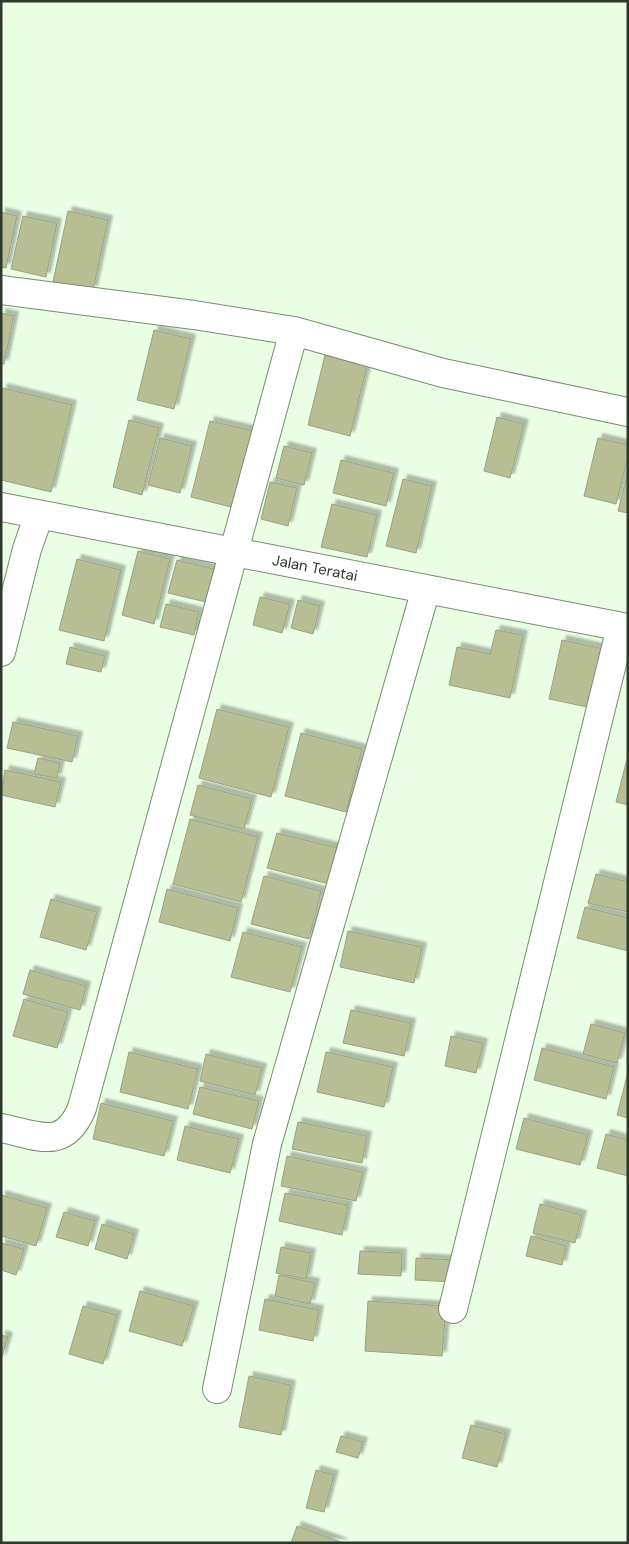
<svg xmlns="http://www.w3.org/2000/svg" width="629" height="1544" font-family="'DM Sans',sans-serif">
  <style>
    .building { fill: #b8be94; stroke: #9ba17e; filter: url(#shadow) }
    .lines { fill: none; stroke-linecap: round; stroke-linejoin: round }
    .minor-casing { stroke: #778d70; stroke-width: 30 }
    .minor { stroke: #fff; stroke-width: 28 }
    .labels { text-anchor: middle; dominant-baseline: central; stroke-width: 5; stroke-linejoin: round; paint-order: stroke }
    .street-label { font-size: 15px; fill: #2f382c; stroke: #fff }
  </style>
  <defs>
    <filter id="shadow"><feDropShadow dx="4.5" dy="-4.5" stdDeviation="1" flood-color="#0004"/></filter>
  </defs>
  <rect width="100%" height="100%" fill="#eafee4"/>
  <path class="building" d="M68 211 108 220 93 290 53 282Z
    M1 212 17 216 6 268 1 267Z
    M23 216 57 223 46 277 11 269Z
    M1 313 14 316 4 364H1Z
    M154 330 191 339 174 409 137 400Z
    M325 355 367 366 350 436 308 425Z
    M3 388 72 405 51 492 1 480V396Z
    M497 417 524 424 510 478 484 471Z
    M129 420 159 428 142 495 113 487Z
    M210 421 258 432 239 509 191 497Z
    M160 438 192 446 180 493 148 485Z
    M598 438 628 445V457L616 504 584 496Z
    M284 446 312 453 304 485 276 478Z
    M341 460 394 473 386 506 333 493Z
    M628 471V513L618 511Z
    M403 479 432 486 416 553 386 546Z
    M270 482 297 488 288 526 261 519Z
    M332 504 377 515 367 557 321 547Z
    M138 551 170 559 154 624 122 615Z
    M77 559 121 570 104 641 59 630Z
    M177 560 214 569 206 602 168 593Z
    M260 597 290 604 282 633 253 625Z
    M298 600 320 606 313 634 291 628Z
    M166 604 199 612 194 635 160 627Z
    M496 630 523 635 510 698 449 685 457 647 490 654Z
    M562 640 604 649 592 708 549 699Z
    M70 647 105 656 101 672 66 664Z
    M217 709 289 727 271 797 199 778Z
    M13 722 78 736 72 762 7 748Z
    M301 733 362 749 346 812 285 796Z
    M38 758 60 763 57 778 34 774Z
    M627 759H628V805L616 802Z
    M5 770 61 782 55 807 1 795Z
    M198 785 252 799 244 829 190 815Z
    M190 819 258 837 241 902 173 884Z
    M277 833 338 848 329 884 267 868Z
    M596 874 628 882V912L588 903Z
    M264 876 321 891 309 939 251 924Z
    M167 889 238 908 230 941 159 922Z
    M51 899 97 912 86 950 40 937Z
    M585 907 628 918V951L577 938Z
    M348 931 422 947 414 983 340 967Z
    M243 932 302 947 290 992 231 977Z
    M30 970 86 986 80 1010 23 994Z
    M24 999 68 1012 57 1048 13 1036Z
    M351 1010 411 1023 404 1056 343 1043Z
    M591 1024 625 1033 617 1063 583 1054Z
    M451 1036 483 1043 476 1073 445 1066Z
    M542 1048 614 1067 606 1099 534 1080Z
    M129 1052 198 1069 188 1109 120 1092Z
    M326 1052 393 1067 384 1107 317 1092Z
    M206 1054 262 1068 255 1095 200 1081Z
    M628 1072V1118L617 1115Z
    M200 1087 259 1101 252 1129 193 1114Z
    M101 1103 173 1121 164 1156 93 1139Z
    M524 1118 588 1135 580 1165 516 1149Z
    M298 1122 367 1136 362 1163 292 1149Z
    M185 1126 239 1139 230 1173 177 1160Z
    M606 1134 628 1140V1176L597 1168Z
    M287 1156 363 1172 356 1201 281 1186Z
    M285 1193 348 1205 342 1235 279 1221Z
    M1 1195 47 1208 36 1246 1 1236Z
    M540 1204 582 1215 575 1243 533 1233Z
    M64 1212 95 1221 88 1246 56 1237Z
    M102 1224 134 1234 127 1259 95 1249Z
    M531 1236 566 1246 562 1265 526 1256Z
    M1 1243 24 1249 16 1275 1 1270Z
    M281 1247 311 1253 306 1279 276 1273Z
    M360 1251 402 1253 401 1276 358 1274Z
    M416 1258 455 1260 454 1282 415 1280Z
    M279 1275 315 1283 310 1304 275 1296Z
    M140 1291 194 1306 182 1346 129 1331Z
    M265 1299 319 1310 313 1341 259 1330Z
    M368 1301 446 1306 442 1356 365 1351Z
    M83 1306 117 1315 103 1364 69 1354Z
    M1 1335 8 1337 1 1360Z
    M249 1376 291 1385 281 1435 239 1427Z
    M471 1425 506 1434 497 1467 462 1458Z
    M341 1436 363 1442 358 1458 336 1452Z
    M316 1470 334 1475 324 1512 306 1508Z
    M297 1526 343 1543H291Z"/>
  <g class="lines">
    <defs>
      <path id="minor" d="M1 290 194 315 294 331 82 1108C64 1152 37 1135 1 1128
        M294 331 443 373 628 412
        M1 507 628 628
        M1 652 27 549 39 515
        M453 1309 621 627
        M217 1389 267 1144 426 589"/>
    </defs>
    <use href="#minor" class="minor-casing"/>
    <use href="#minor" class="minor"/>
  </g>
  <g class="labels">
    <g class="street-label">
      <text transform="translate(315 568) rotate(11)">Jalan Teratai</text>
    </g>
  </g>
  <rect width="629" height="1544" fill="none" stroke="#2f382c" stroke-width="5"/>
</svg>
